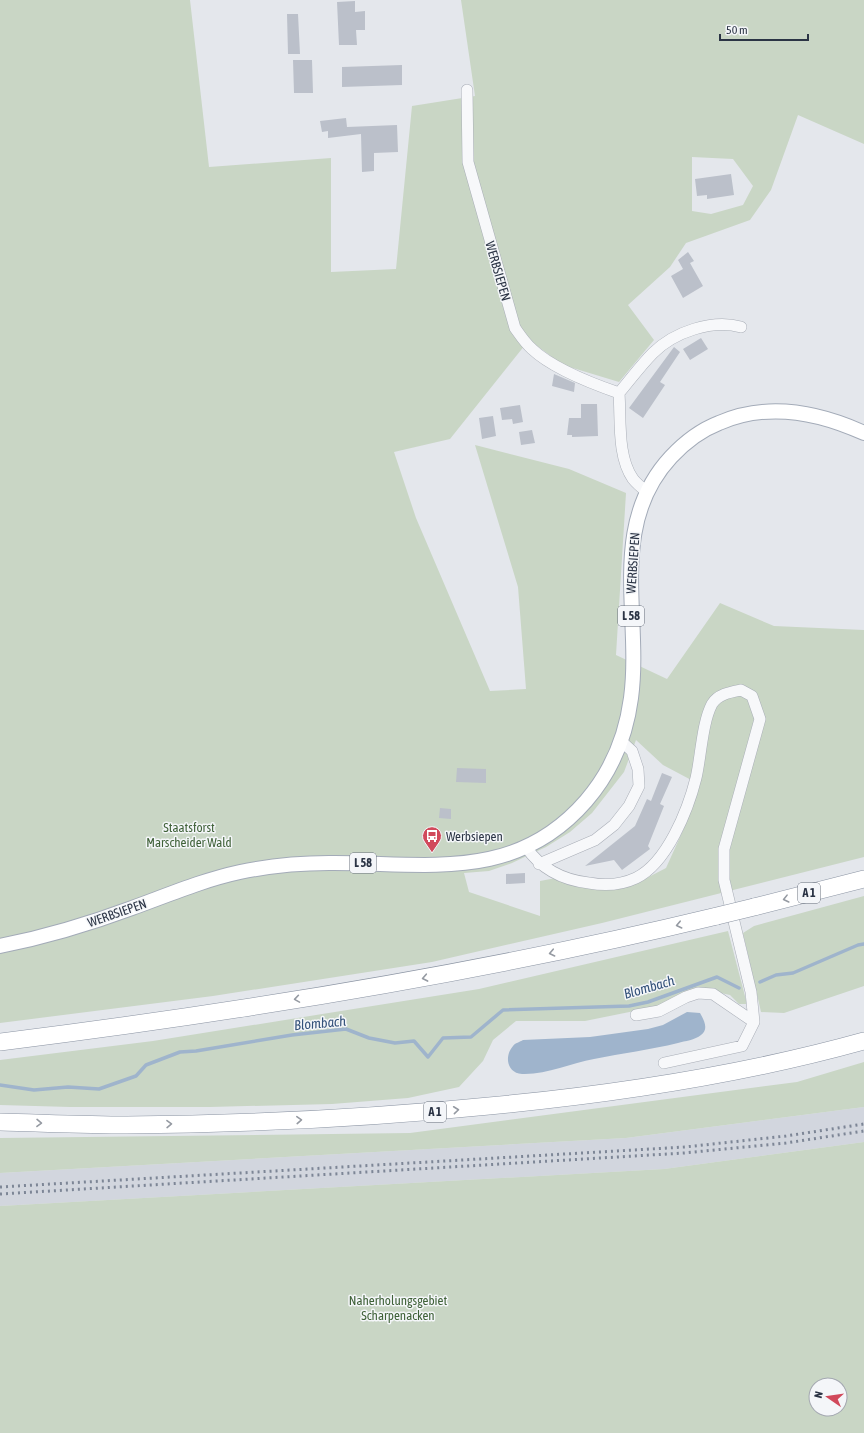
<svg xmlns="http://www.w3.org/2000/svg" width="864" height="1433" font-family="'Asap Condensed',sans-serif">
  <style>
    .built { fill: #d2d6de }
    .green { fill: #c9d6c5; fill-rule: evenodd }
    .water { fill: #9fb4cc }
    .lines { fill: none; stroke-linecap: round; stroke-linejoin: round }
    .stream { stroke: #9fb4cc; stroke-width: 3.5 }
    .building { fill: #bbc0ca }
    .minor-casing { stroke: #a9aeb7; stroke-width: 12 }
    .major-casing { stroke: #a3abb8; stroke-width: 16 }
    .highway-casing { stroke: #8b94a3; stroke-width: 18 }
    .minor { stroke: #f7f8fa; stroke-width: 11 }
    .major { stroke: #fff; stroke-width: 14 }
    .highway { stroke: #fff; stroke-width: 17 }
    .rail { stroke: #7d8696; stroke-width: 3; stroke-dasharray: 2 4; stroke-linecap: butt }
    .highway-bridge-casing { stroke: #8b94a3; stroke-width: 18; stroke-linecap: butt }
    .highway-bridge { stroke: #fff; stroke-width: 17 }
    .oneway { stroke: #959aa2 }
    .labels { text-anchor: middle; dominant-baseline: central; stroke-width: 3; stroke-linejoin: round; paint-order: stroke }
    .shield { fill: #f4f6f9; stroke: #676e7b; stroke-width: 1 }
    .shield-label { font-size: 12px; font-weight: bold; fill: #2b3445 }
    .street-label { font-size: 13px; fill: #2b3445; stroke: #f4f6f9 }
    .park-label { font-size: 13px; fill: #3f6138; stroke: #f4f6f9 }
    .poi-label { font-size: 13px; fill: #2b3445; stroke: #f4f6f9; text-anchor: start }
    .water-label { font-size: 14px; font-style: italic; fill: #34527a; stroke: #f4f6f9 }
  </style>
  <rect width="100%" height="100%" fill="#e4e7ec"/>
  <path class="built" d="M864 1107V1142L664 1169 0 1206V1173L626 1138Z"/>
  <path class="green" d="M0 0H190L209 167 331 158V272L396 269 412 106 475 96 461 0H864V144L798 115 771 190 750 220 686 243 670 267 628 305 654 340 619 382 563 365 529 340 450 439 394 452 416 518 490 691 526 689 518 587 475 445 569 469 626 493 616 655 667 679 720 603 774 626 864 630V857L602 923 432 962 213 996 0 1023ZM692 157 733 159 753 186 743 205 711 214 692 211ZM636 740 663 765 695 782 685 826 666 868 639 882 556 878 540 881V916L469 892 464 873 489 871 512 863 546 847 570 832 592 813 624 772Z
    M864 896V986L784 1013 761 1012 743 933 754 926Z
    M728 931 747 1004H739L730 995 702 989 664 1005 585 1021H516L493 1040 483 1061 459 1087 408 1098 332 1104 210 1107H70L0 1105V1060L153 1041 479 989Z
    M864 1062V1107L626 1138 0 1173V1138L410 1133 797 1082Z
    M864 1142V1433H0V1206L664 1169ZM816 1385H840V1409H816Z"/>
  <path class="water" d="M687 1012 700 1013C704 1020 709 1029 701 1035 695 1040 685 1041 678 1043 650 1050 622 1053 594 1059 571 1063 546 1075 522 1074 507 1073 504 1056 513 1046 515 1043 520 1042 523 1040L590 1037 648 1029 663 1025Z"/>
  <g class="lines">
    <path class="stream" d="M760 982 776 975 793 973 858 945 864 944
      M0 1085 34 1090 68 1087 99 1089 136 1076 146 1065 180 1052 196 1051 292 1035 346 1029 369 1038 395 1043 414 1041 428 1057 443 1038 471 1037 503 1010 629 1006 648 1002 717 977 739 988"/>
  </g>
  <path class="building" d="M355 1V12L365 11V30H356L357 45H339L337 2Z
    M287 14H298L300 54H288Z
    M293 60H312L313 93H294Z
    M402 65V85L342 87V67Z
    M346 118 347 127 397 125 398 152 374 153V171L362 172 361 134 328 138V131L322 132 320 121Z
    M731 174 734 195 707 199V195L697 196 695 179Z
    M688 252 694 261 690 263 703 286 683 298 671 276 683 269 678 260Z
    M701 338 708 349 690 360 683 349Z
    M674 347 680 352 660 382 665 385 643 418 629 408Z
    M554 374 575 383 574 392 552 386Z
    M581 404H597L598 436 572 437V435H567L569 418H581Z
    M520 405 523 422 513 424 512 419 502 420 500 408Z
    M493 416 496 436 482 439 479 418Z
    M532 430 535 443 521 445 519 432Z
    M457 768 486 769V783L456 782Z
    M662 773 672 777 660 804 664 806 648 846 650 849 622 870 614 860 585 866 635 826 647 799 651 801Z
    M440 808 451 809V819L439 818Z
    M525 873V883L506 884V874Z"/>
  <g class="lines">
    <defs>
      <path id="minor" d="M467 90 468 162 515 328C520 335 525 343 532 349 552 368 593 384 619 393
        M619 393C630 380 641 365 653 353 674 332 712 319 741 327
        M619 393C621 420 617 456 633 479 637 484 642 488 647 492
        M526 847C541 869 562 880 589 883 605 886 621 885 636 878 667 863 688 810 696 778 701 757 702 723 712 704 718 694 731 692 741 690L752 696 760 719 724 849V880L751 992 754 1022 742 1046 664 1063
        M539 864 595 840 614 825 629 806 639 786 638 769 632 751 621 741
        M636 1015 659 1011 686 997 698 993 713 994 754 1022"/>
      <path id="major" d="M0 946C45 937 89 924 132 908 168 895 203 880 240 872 269 866 299 863 329 863 424 862 514 884 586 801 611 772 626 736 631 698 642 616 607 526 671 457 685 442 701 430 719 423 767 402 818 412 864 433"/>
      <path id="highway" d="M754 907 864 879
        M0 1042C241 1012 481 973 717 916
        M0 1122C42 1123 85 1125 127 1125 248 1124 369 1118 489 1106 616 1094 742 1075 864 1041"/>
    </defs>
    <use href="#minor" class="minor-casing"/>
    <use href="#major" class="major-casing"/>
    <use href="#highway" class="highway-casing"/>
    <use href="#minor" class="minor"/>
    <use href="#major" class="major"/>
    <use href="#highway" class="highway"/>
    <path class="rail" d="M0 1187 685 1147 786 1136 864 1124
      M0 1194 684 1153 786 1143 864 1131"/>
    <defs>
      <path id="highway-bridge" d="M717 916 754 907"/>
    </defs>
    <use href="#highway-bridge" class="highway-bridge-casing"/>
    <use href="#highway-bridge" class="highway-bridge"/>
  </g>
  <defs><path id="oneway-chevron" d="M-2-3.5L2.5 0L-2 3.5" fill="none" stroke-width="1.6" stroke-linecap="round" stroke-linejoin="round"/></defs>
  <g class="oneway">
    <use href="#oneway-chevron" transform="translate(786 899) rotate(166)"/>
    <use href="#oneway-chevron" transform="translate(679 925) rotate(167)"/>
    <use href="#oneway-chevron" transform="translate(552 953) rotate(168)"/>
    <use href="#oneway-chevron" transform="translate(425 978) rotate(169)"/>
    <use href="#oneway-chevron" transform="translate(297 999) rotate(171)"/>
    <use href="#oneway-chevron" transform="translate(456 1110) rotate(-6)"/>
    <use href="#oneway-chevron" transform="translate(299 1120) rotate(-3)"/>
    <use href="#oneway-chevron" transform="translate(39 1123) rotate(1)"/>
    <use href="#oneway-chevron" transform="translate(169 1124) rotate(-1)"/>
  </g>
  <defs>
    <symbol id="bus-pin" viewBox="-11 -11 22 30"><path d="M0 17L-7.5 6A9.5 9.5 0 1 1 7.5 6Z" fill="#d1495b" stroke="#f4f6f9"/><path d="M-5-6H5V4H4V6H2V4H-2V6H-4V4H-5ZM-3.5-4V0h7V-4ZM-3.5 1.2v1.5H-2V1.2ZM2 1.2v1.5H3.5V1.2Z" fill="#fff"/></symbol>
  </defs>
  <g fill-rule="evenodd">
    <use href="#bus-pin" x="421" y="825" width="22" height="30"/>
  </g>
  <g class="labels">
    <g class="shield">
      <rect x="618" y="606" width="26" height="20" rx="3"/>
      <rect x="350" y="853" width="26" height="20" rx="3"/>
      <rect x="798" y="883" width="22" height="20" rx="3"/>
      <rect x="424" y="1102" width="22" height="20" rx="3"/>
    </g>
    <g class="shield-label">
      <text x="631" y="616">L 58</text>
      <text x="363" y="863">L 58</text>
      <text x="809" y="893">A 1</text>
      <text x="435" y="1112">A 1</text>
    </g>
    <g class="street-label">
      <text transform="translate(498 271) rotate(74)">WERBSIEPEN</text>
      <text transform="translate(633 563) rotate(-86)">WERBSIEPEN</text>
      <text transform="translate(117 913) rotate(-19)">WERBSIEPEN</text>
    </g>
    <g class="park-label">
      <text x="189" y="827">Staatsforst<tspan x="189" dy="15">Marscheider Wald</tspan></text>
      <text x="398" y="1300">Naherholungsgebiet<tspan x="398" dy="15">Scharpenacken</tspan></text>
    </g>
    <g class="poi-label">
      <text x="446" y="836">Werbsiepen</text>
    </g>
    <g class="water-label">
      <text transform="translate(649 987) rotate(-16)">Blombach</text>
      <text transform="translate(320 1023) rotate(-5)">Blombach</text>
    </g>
  </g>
  <g transform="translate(828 1397) rotate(283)"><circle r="19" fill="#f4f6f9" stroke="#a4a8b1"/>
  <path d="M0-3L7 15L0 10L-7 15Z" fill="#d1495b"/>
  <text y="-6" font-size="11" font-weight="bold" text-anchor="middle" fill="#2b3445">N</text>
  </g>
  <path d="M720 34v6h88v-6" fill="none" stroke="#2b3445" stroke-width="2"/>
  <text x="726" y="34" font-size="12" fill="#2b3445" stroke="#f4f6f9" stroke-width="3" paint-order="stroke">50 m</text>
</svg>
